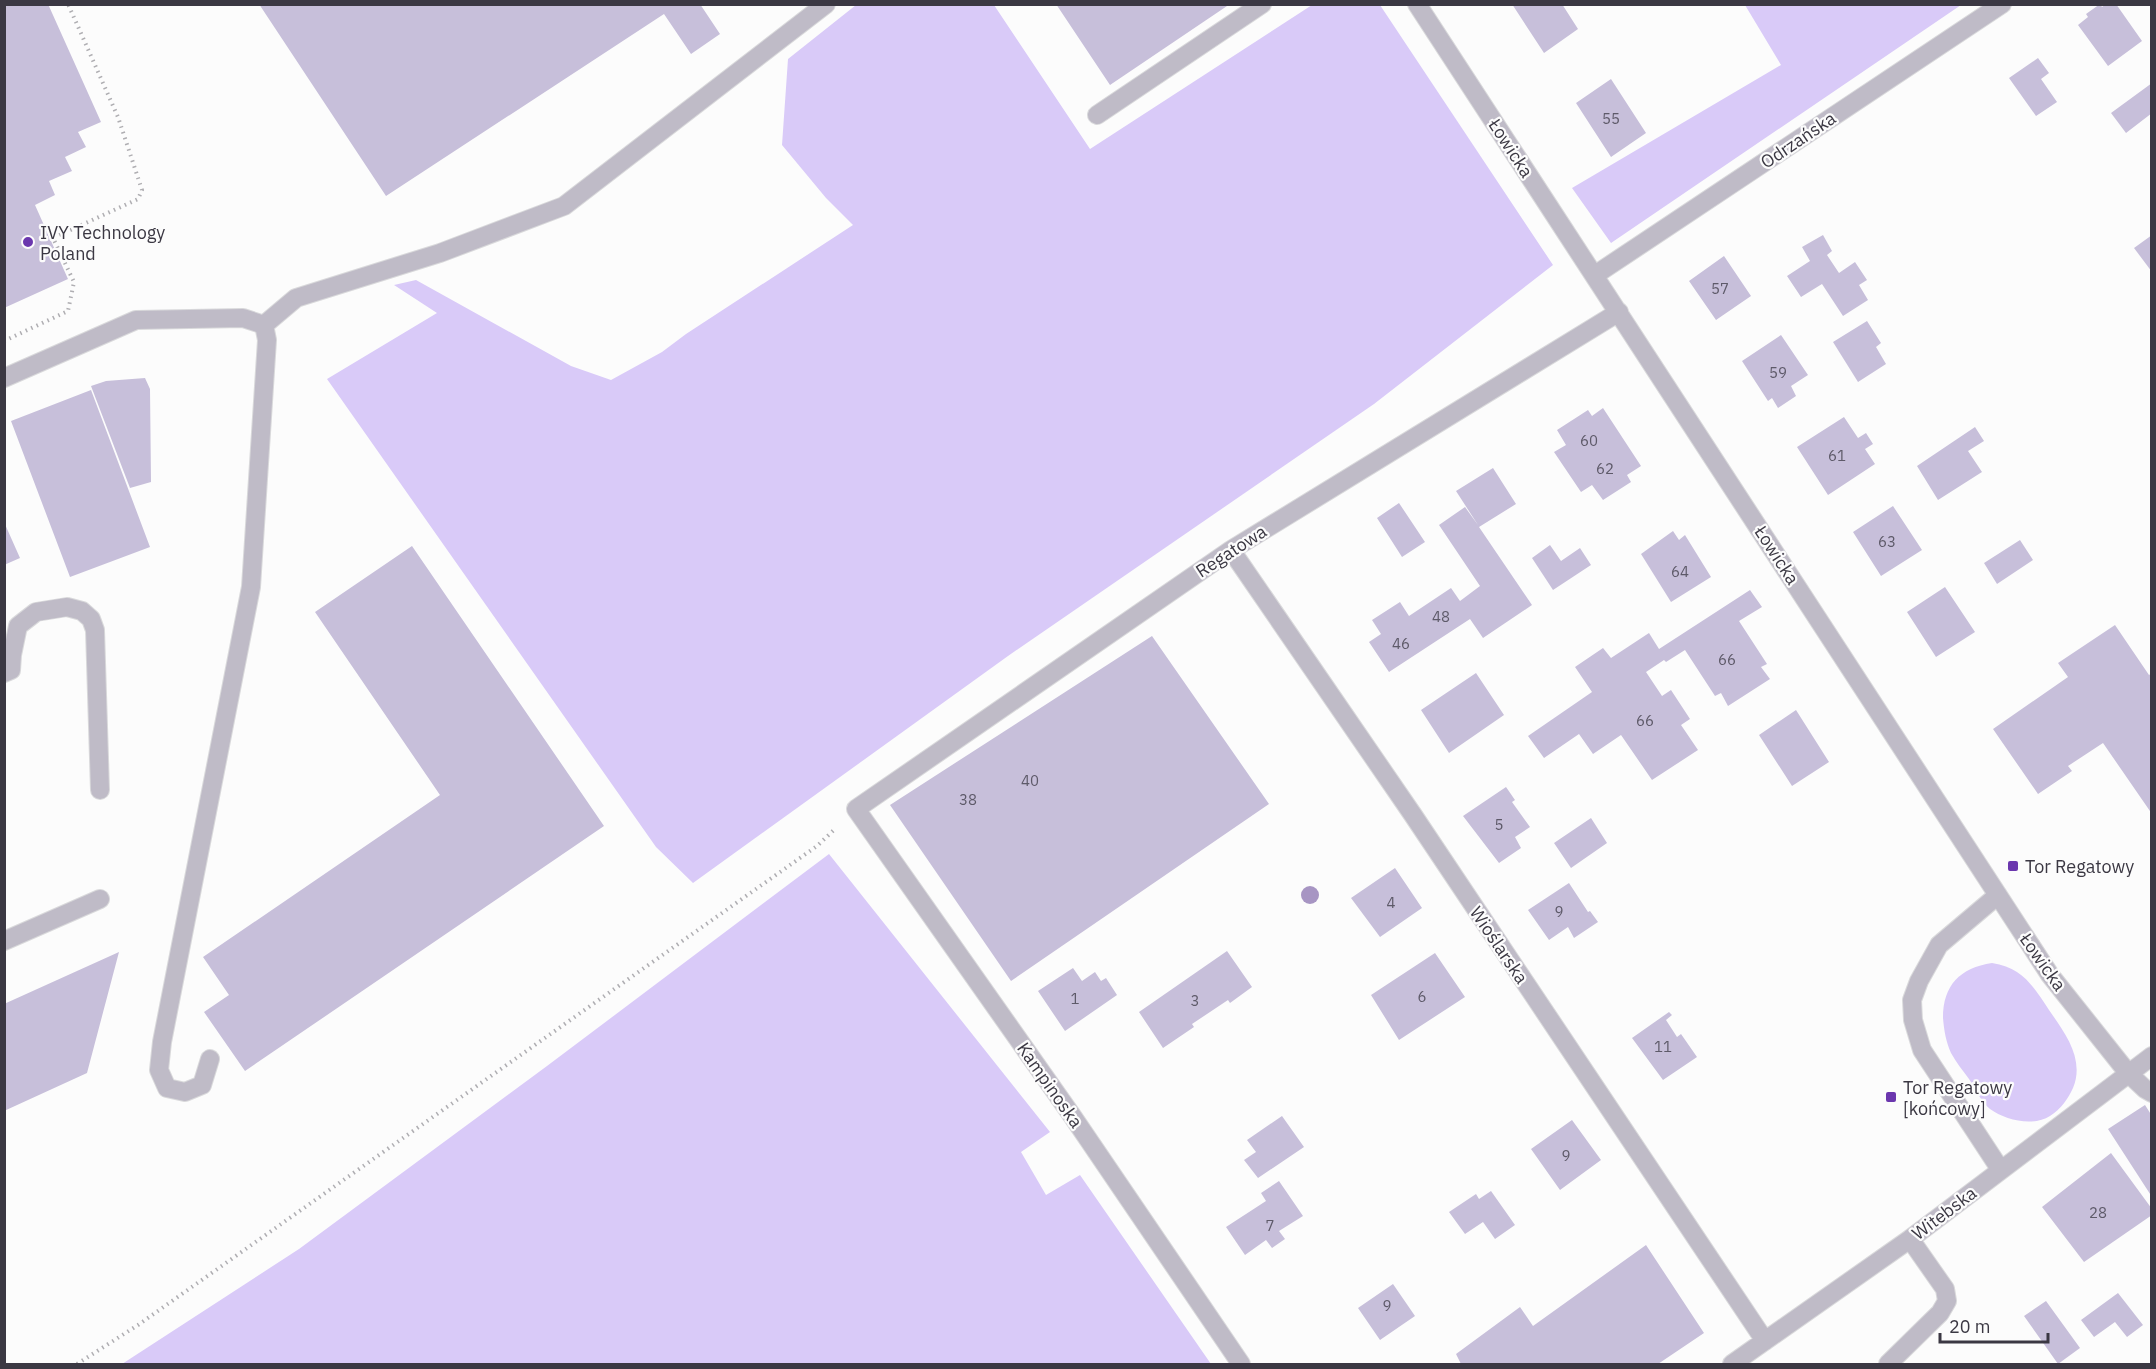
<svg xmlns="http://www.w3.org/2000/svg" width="2156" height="1369" font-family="'IBM Plex Sans',sans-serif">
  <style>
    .green { fill: #d9caf8 }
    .building { fill: #c7bfda }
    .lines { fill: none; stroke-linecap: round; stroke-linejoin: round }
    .minor-casing { stroke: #d9d9db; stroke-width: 20 }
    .path { stroke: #afaeb2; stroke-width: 4; stroke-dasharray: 1.5 4.5; stroke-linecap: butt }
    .minor { stroke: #bfbbc7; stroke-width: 18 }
    .tree { fill: #a795c3 }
    .poi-dot { fill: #6b37ae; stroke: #fcfcfc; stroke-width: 2 }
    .labels { text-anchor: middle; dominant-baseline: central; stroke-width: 4.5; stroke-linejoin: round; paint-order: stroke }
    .number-label { font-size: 15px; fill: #5e5a69 }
    .street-label { font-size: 18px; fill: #3b3843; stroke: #fcfcfc }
    .poi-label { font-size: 18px; fill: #3b3843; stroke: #fcfcfc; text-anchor: start }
  </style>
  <rect width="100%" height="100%" fill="#fcfcfc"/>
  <path class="green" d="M856 5H994L1090 149 1312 5H1380L1553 265 1374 404 1008 656 693 883 656 847 327 379 437 313 394 285 416 280 571 366 611 380 662 352 686 334 853 225 826 198 782 145 788 59Z
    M1745 5H1961L1611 243 1572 188 1781 65Z
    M829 854 1050 1132 1021 1152 1046 1195 1080 1175 1211 1364H122L299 1249 547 1066Z
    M1992 963C2023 968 2033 986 2049 1010 2065 1033 2085 1059 2073 1088 2068 1099 2061 1109 2050 1116 2033 1127 2005 1120 1990 1109 1981 1102 1975 1088 1969 1079 1963 1071 1956 1062 1951 1053 1946 1042 1944 1030 1943 1018 1943 985 1960 968 1992 963Z"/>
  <path class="building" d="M4 4H48L101 122 78 132 86 147 65 157 72 171 49 181 55 195 35 205 68 279 4 308Z
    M259 4H700L720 34 691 54 664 14 386 196Z
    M1056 4H1230L1110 85Z
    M1512 4H1562L1578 29 1544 53Z
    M2100 4 2102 7 2106 4H2116L2142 41 2108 66 2078 25 2088 17 2086 14Z
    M2038 58 2049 73 2041 79 2057 102 2036 116 2009 78Z
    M1611 79 1646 133 1611 157 1576 103Z
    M2152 83V113L2126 133 2111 113Z
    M1823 235 1832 251 1827 255 1839 273 1855 262 1867 280 1859 285 1868 300 1843 316 1822 284 1801 297 1787 276 1810 261 1802 247Z
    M2152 235V272L2134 248Z
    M1724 256 1751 296 1716 320 1689 281Z
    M1867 321 1881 343 1876 347 1886 364 1858 382 1833 342Z
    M1781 335 1808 375 1791 386 1796 396 1778 408 1772 398 1768 401 1742 361Z
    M145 378 150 389 151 482 130 488 91 386 106 381Z
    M91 390 150 547 70 577 11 421Z
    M1603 408 1641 466 1627 475 1631 482 1603 500 1592 485 1581 492 1554 452 1566 445 1557 430 1588 410 1592 416Z
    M1844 417 1858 438 1866 433 1873 444 1865 449 1875 464 1828 495 1797 447Z
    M1975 427 1984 441 1968 451 1982 472 1938 500 1917 466Z
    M1493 468 1516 504 1479 527 1532 605 1483 638 1470 619 1389 672 1369 642 1381 634 1372 620 1400 602 1409 616 1451 588 1460 601 1480 586 1439 525 1465 507 1478 525 1456 491Z
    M1399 503 1425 542 1402 557 1377 518Z
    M1893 506 1922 550 1881 576 1853 532Z
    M4 522 20 558 4 565Z
    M1673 531 1679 540 1685 535 1711 577 1671 602 1641 554Z
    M2020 540 2033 560 1997 584 1984 563Z
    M1550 545 1561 561 1580 548 1591 565 1553 590 1532 558Z
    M412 546 604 826 245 1071 204 1012 229 995 203 957 440 795 315 612Z
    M1945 587 1975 632 1936 657 1907 612Z
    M1750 590 1762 607 1739 621 1767 664 1761 667 1770 679 1728 706 1721 693 1715 696 1685 650 1666 662 1664 660 1646 672 1662 696 1671 690 1690 719 1681 725 1698 750 1652 780 1621 735 1593 754 1579 734 1544 758 1528 736 1592 692 1575 667 1603 648 1611 658 1649 633 1659 649Z
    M2115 625 2149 675 2152 673V814L2103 743 2068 766 2072 771 2038 794 1993 729 2068 677 2058 663Z
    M1152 636 1269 804 1011 981 890 805Z
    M1476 673 1504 715 1449 753 1421 710Z
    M1796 710 1829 762 1792 786 1759 735Z
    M1506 787 1515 800 1512 802 1530 827 1515 837 1521 848 1499 863 1463 816Z
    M1591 818 1607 843 1571 868 1554 843Z
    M1395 868 1422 908 1380 937 1351 898Z
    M1569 883 1588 912 1590 911 1598 922 1574 938 1568 927 1549 940 1528 910Z
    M1227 951 1252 987 1230 1003 1228 1000 1192 1024 1194 1027 1163 1048 1139 1012Z
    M119 952 87 1073 4 1111V1004Z
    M1435 953 1465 997 1399 1040 1371 995Z
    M1073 968 1082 981 1095 972 1101 981 1106 978 1117 995 1065 1031 1038 991Z
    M1669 1012 1672 1015 1666 1020 1677 1037 1681 1034 1697 1057 1663 1080 1632 1038Z
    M2145 1105 2152 1116V1197L2108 1129Z
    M1282 1116 1304 1147 1258 1178 1244 1160 1256 1152 1247 1140Z
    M1572 1120 1601 1160 1560 1190 1531 1149Z
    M2111 1153 2152 1209V1215L2084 1262 2042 1207Z
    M1279 1181 1303 1216 1279 1231 1285 1239 1272 1248 1266 1240 1245 1255 1226 1227 1266 1201 1261 1193Z
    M1491 1191 1515 1225 1495 1239 1483 1222 1465 1234 1449 1212 1476 1194 1479 1199Z
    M1646 1245 1704 1333 1658 1364H1461L1456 1354 1520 1307 1533 1326Z
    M1393 1284 1415 1316 1380 1340 1358 1308Z
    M2118 1293 2143 1325 2127 1337 2115 1322 2094 1337 2081 1320Z
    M2046 1301 2080 1348 2058 1364 2024 1316Z"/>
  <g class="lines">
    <defs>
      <path id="minor" d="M1417 4 2050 975 2128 1073 2145 1089 2152 1093
        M1097 115 1262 4
        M1595 275 2002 4
        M264 325 296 298 440 253 564 206 826 4
        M4 378 136 320 243 318 264 325 267 340 251 587 162 1042 159 1070 167 1088 185 1092 202 1085 210 1059
        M1231 550 1413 815 1765 1341
        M4 673 11 670 12 655 18 626 36 612 67 607 82 611 91 619 95 630 100 790
        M1998 895 1939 945 1919 981 1912 1000 1913 1020 1922 1050 2000 1169
        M4 941 100 899
        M1241 1364 1073 1117 856 809 1231 550 1619 312
        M1732 1364 1910 1239 2152 1056
        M1888 1364 1940 1313 1947 1301 1945 1289 1910 1239"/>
    </defs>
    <use href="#minor" class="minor-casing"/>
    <path class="path" d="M4 341 68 311 74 282 53 238 138 199 142 190 118 117 68 4
      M77 1364 138 1325 817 846 836 828"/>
    <use href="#minor" class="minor"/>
  </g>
  <circle class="tree" cx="1310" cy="895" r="9"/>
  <g class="poi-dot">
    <circle cx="28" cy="242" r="6"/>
    <rect x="2007" y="860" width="12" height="12" rx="3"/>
    <rect x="1885" y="1091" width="12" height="12" rx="3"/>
  </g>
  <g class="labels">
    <g class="number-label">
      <text x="1611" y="118">55</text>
      <text x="1720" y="288">57</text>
      <text x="1778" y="372">59</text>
      <text x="1589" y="440">60</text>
      <text x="1837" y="455">61</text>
      <text x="1605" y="468">62</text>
      <text x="1887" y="541">63</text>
      <text x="1680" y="571">64</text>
      <text x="1441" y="616">48</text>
      <text x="1401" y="643">46</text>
      <text x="1727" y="659">66</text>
      <text x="1645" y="720">66</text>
      <text x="1030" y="780">40</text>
      <text x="968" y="799">38</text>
      <text x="1499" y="824">5</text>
      <text x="1391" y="902">4</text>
      <text x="1559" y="911">9</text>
      <text x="1422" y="996">6</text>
      <text x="1075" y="998">1</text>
      <text x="1195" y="1000">3</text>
      <text x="1663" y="1046">11</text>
      <text x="1566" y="1155">9</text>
      <text x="2098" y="1212">28</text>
      <text x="1270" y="1225">7</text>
      <text x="1387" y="1305">9</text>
    </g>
    <g class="street-label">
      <text transform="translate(1798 140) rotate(-34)">Odrzańska</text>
      <text transform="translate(1511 148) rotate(57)">Łowicka</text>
      <text transform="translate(1231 551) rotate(-33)">Regatowa</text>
      <text transform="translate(1777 555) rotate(57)">Łowicka</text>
      <text transform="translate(1499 945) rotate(56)">Wioślarska</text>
      <text transform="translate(2043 962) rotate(55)">Łowicka</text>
      <text transform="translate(1050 1085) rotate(55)">Kampinoska</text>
      <text transform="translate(1944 1213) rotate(-37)">Witebska</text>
    </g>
    <g class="poi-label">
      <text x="40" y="232">IVY Technology<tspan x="40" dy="21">Poland</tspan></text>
      <text x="2025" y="866">Tor Regatowy</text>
      <text x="1903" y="1087">Tor Regatowy<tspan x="1903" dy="21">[końcowy]</tspan></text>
    </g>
  </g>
  <rect width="2156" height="1369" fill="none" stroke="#3b3843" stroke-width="12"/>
  <path d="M1940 1333v9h108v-9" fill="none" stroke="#3b3843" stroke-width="3"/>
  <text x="1949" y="1333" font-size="18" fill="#3b3843" stroke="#fcfcfc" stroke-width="4.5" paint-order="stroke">20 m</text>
</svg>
